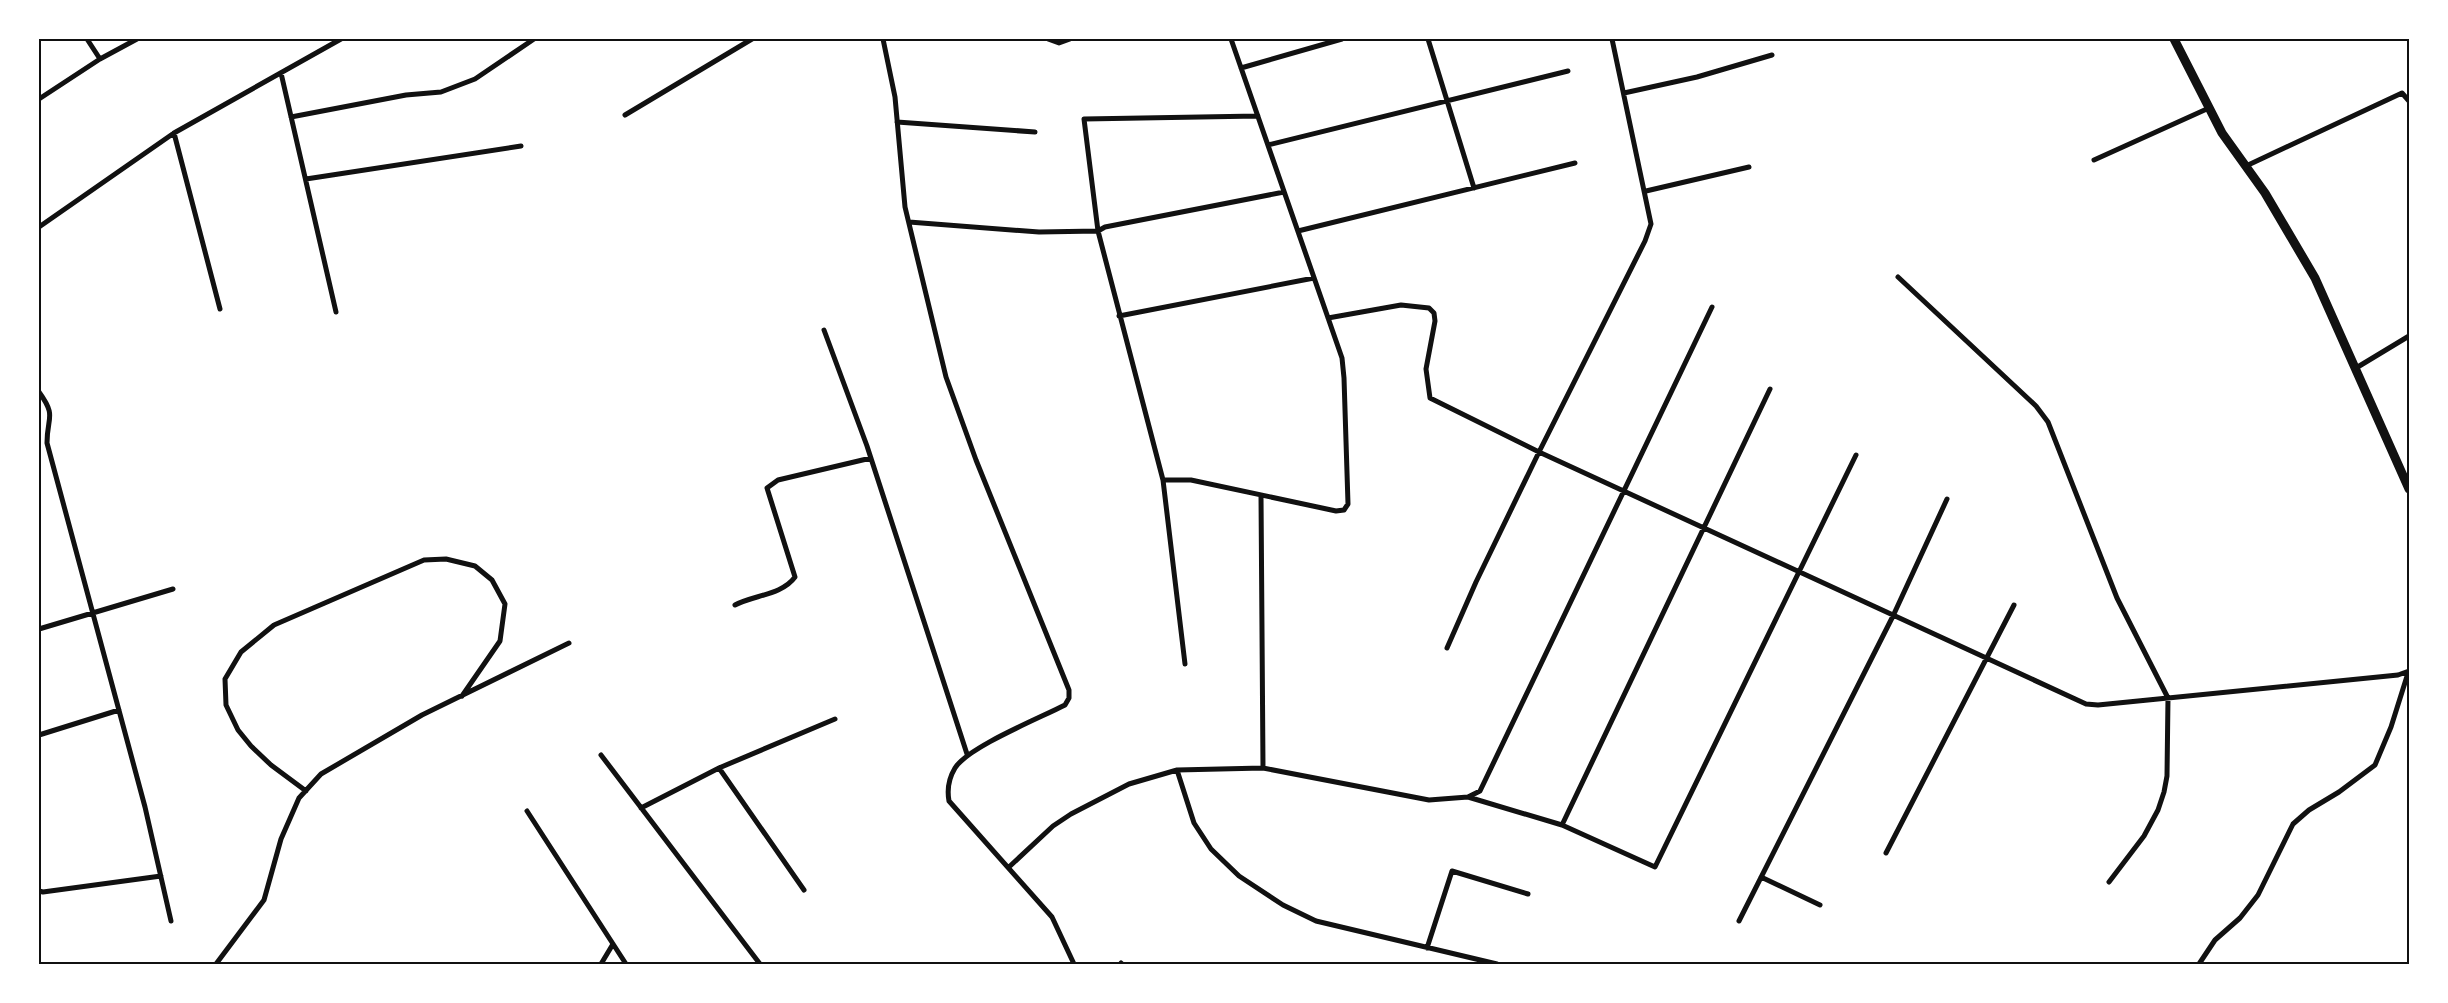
<svg xmlns="http://www.w3.org/2000/svg" width="2448" height="1003" font-family="Merriweather,serif">
  <style>
    .lines { fill: none; stroke-linecap: round; stroke-linejoin: round }
    .minor { stroke: #111; stroke-width: 5 }
    .tertiary { stroke: #111; stroke-width: 9 }
    .neatline { fill: none; stroke: #111; stroke-width: 2 }
  </style>
  <rect width="100%" height="100%" fill="#fff"/>
  <g class="lines">
    <path class="minor" d="M87 39 100 59
      M883 39 895 97 905 207 946 377 976 460 1069 690V698L1065 705C1040 718 968 747 955 768 949 778 947 790 949 801L1052 917 1074 964
      M1048 39 1059 43 1070 39
      M1428 39 1474 188
      M1241 68 1342 39
      M281 73 336 312
      M1624 93 1697 77 1772 55
      M39 99 100 59 137 39
      M625 115 752 39
      M291 117 406 95 441 92 475 79 534 39
      M897 122 1035 132
      M174 133 220 309
      M1268 145 1568 71
      M2094 160 2209 108
      M2246 166 2402 93 2409 101
      M306 179 521 146
      M1646 191 1749 167
      M909 222 1039 232 1098 231 1084 119 1258 116
      M39 227 174 133 341 39
      M1298 231 1575 163
      M1898 277 2036 406 2048 422 2117 598 2168 698 2167 776 2164 792 2158 810 2144 836 2109 882
      M1119 316 1314 278
      M1328 318 1401 305 1429 308 1434 313 1435 321 1426 369 1430 398 1539 452 2086 704 2098 705 2398 675 2409 671
      M824 330 867 446 967 754
      M2356 368 2409 336
      M39 392C57 417 47 416 47 443L145 807 171 921
      M1163 480H1191L1336 511 1344 510 1348 504 1344 378 1342 358 1231 39
      M1261 495 1263 768
      M735 605C754 595 782 595 795 577L767 488 778 480 871 458
      M39 629 173 589
      M1447 648 1476 582 1539 452 1645 241 1651 224 1612 39
      M1185 664 1163 480 1098 231 1105 227 1284 192
      M39 735 119 710
      M601 755 760 964
      M719 768 804 890
      M1177 770 1194 823 1211 849 1239 876 1283 905 1316 921 1497 964
      M306 791 271 765 251 746 238 730 226 705 225 679 241 652 274 625 424 560 446 559 475 566 492 580 505 604 500 641 462 696
      M1468 797 1562 825 1655 867 1856 455
      M641 808 719 768 835 719
      M527 811 626 964
      M1562 825 1770 389
      M1886 853 2014 605
      M1009 867 1053 826 1071 814 1129 784 1177 770 1263 768 1429 800 1468 797 1480 791 1712 307
      M1761 877 1820 905
      M39 891 43 892 161 876
      M1739 921 1893 616 1947 499
      M1427 948 1452 871 1528 894
      M1121 963 1122 964
      M216 964 264 900 281 839 299 798 321 774 422 715 569 643
      M601 964 613 944
      M2199 964 2215 940 2240 918 2258 895 2293 824 2309 810 2339 792 2375 765 2391 727 2408 673"/>
    <path class="tertiary" d="M2174 39 2222 133 2265 193 2315 278 2409 489"/>
  </g>
  <rect width="2448" height="1003" fill="none" stroke="#ffffff" stroke-width="80"/>
  <rect x="40" y="40" width="2368" height="923" class="neatline"/>
</svg>
